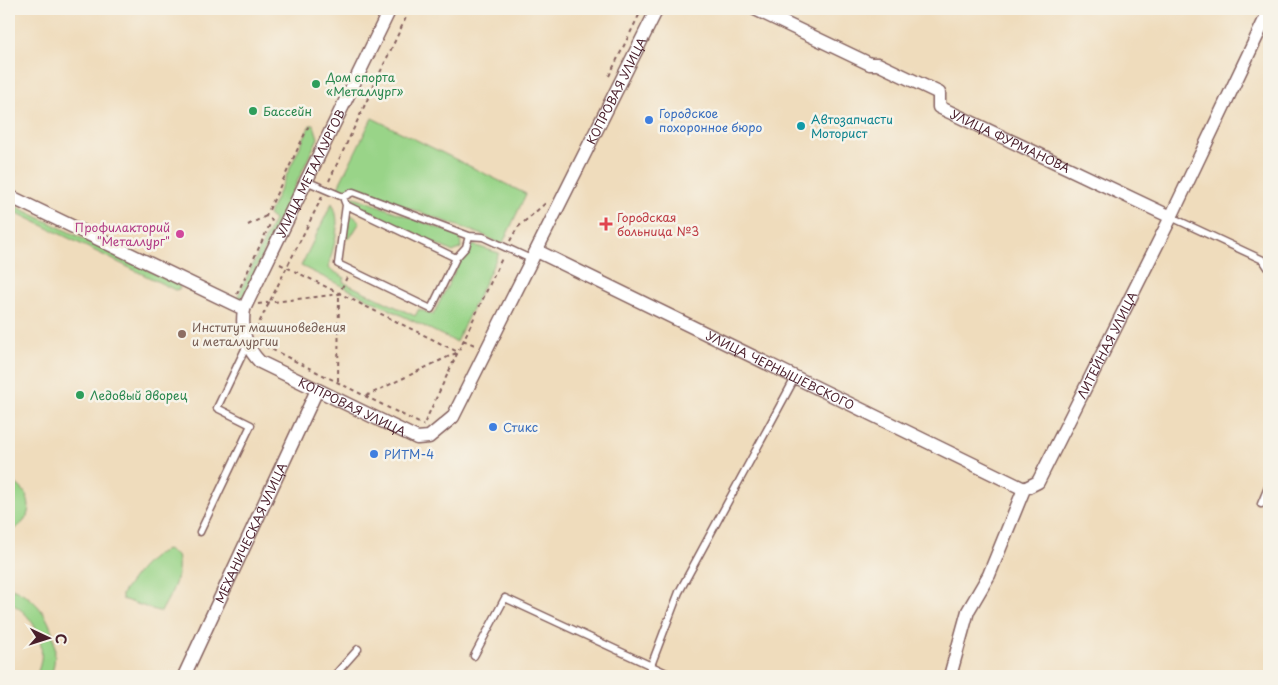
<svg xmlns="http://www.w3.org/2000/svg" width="1278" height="685" font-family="'Playpen Sans',sans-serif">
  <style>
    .green { fill: #99d488; stroke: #727a5a }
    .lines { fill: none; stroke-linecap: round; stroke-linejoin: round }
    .lane-casing { stroke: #84615e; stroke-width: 9 }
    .street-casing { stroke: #84615e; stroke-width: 15 }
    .path { stroke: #84615e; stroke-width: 2; stroke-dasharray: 4 4; stroke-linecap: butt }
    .lane { stroke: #fff; stroke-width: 6 }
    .street { stroke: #fff; stroke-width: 12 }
    .leisure-dot { fill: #2e9e5b; stroke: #f7f3e8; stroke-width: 2 }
    .shop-dot { fill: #3f7fe0; stroke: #f7f3e8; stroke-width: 2 }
    .culture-dot { fill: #0f9aa8; stroke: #f7f3e8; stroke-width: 2 }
    .health-dot { fill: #e0444e; stroke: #f7f3e8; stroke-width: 2 }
    .hotel-dot { fill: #d1479c; stroke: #f7f3e8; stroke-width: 2 }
    .education-dot { fill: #8d6e63; stroke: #f7f3e8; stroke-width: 2 }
    .labels { text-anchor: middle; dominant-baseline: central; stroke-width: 5; stroke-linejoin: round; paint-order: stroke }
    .leisure-label { font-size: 12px; fill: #27864d; stroke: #f7f3e8; text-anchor: start }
    .street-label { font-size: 12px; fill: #4a1f2b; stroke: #f7f3e8 }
    .shop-label { font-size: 12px; fill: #366cbe; stroke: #f7f3e8; text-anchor: start }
    .culture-label { font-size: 12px; fill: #0d838f; stroke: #f7f3e8; text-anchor: start }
    .health-label { font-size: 12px; fill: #be3a42; stroke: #f7f3e8; text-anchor: start }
    .hotel-label { font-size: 12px; fill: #b23c85; stroke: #f7f3e8; text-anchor: end }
    .education-label { font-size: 12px; fill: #785e54; stroke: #f7f3e8; text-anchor: start }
  </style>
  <rect width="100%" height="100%" fill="#f7f3e8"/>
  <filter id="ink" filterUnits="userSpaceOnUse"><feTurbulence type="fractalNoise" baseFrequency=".02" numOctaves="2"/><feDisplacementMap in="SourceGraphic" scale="10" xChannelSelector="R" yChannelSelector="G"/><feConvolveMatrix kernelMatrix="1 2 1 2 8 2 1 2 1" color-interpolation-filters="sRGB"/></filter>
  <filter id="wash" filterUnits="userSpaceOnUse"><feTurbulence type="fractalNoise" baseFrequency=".0096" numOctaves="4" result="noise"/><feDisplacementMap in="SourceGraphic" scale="20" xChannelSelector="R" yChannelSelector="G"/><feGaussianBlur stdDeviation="1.12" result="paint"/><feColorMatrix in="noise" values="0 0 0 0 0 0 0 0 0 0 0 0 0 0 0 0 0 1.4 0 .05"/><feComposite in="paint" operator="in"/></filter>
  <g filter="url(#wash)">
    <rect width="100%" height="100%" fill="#efdcbc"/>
    <path class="green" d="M372 118 526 194 502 245 483 235 353 188 342 191 337 189Z
      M310 125H314L318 138 241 300 237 298 274 220 268 215Z
      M355 197 460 236 461 248 453 252 358 206 351 201 352 198Z
      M9 203 179 285 180 289 175 290 9 209Z
      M332 203C343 223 333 247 328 268L345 278 343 282 415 316 419 309 433 315 460 261 473 245 499 253 456 342 301 266Z
      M352 215 360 222 350 238H346L347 220Z
      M9 481C35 489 36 523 9 531Z
      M167 550 177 555C182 577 171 593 161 612L122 599V594C133 578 148 556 167 550Z
      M9 587C47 600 63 640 51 676H36C50 647 36 616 9 602Z"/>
  </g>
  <g filter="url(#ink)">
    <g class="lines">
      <defs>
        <path id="lane" d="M306 181 343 197 353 192 469 236 483 237 533 260
          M343 197 346 205 338 264 431 309 456 258 466 247 469 236
          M346 205 456 258
          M1171 217 1263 260 1269 269
          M1261 504 1269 485
          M200 532 251 425 217 408 247 345
          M474 656 505 598 673 676
          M334 676 358 649
          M647 676 679 592 795 378"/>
        <g id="street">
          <path id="s1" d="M755 9 870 64H878L939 93V107L1171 217"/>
          <path id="s2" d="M9 196 244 309C241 330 245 347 260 362L417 438 429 437 453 417 657 9"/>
          <path id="s3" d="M537 251 1024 489"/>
          <path id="s4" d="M244 309 390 9"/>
          <path id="s5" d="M184 676 317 390"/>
          <path id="s6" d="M950 676 968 611 989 575 1024 489 1038 482 1171 217 1269 11"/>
        </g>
      </defs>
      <use href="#lane" class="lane-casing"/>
      <use href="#street" class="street-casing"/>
      <path class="path" d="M609 76 642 9
        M329 181 410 9
        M248 225 266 216
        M510 241 517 228 548 201
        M280 264 458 352 423 426
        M237 294 272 220 266 216 309 125
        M258 304 339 294 347 277
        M256 329 322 197
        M260 340 263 345 423 425
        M463 340 477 346
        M338 381 339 294
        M366 396 458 352 503 256"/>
      <use href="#lane" class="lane"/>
      <use href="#street" class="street"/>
    </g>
  </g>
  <g class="leisure-dot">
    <circle cx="316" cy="84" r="5"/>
    <circle cx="253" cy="111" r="5"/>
    <circle cx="80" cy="395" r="5"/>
  </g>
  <g class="shop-dot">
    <circle cx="649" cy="120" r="5"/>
    <circle cx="493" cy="427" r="5"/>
    <circle cx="374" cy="454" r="5"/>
  </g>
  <circle class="culture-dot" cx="801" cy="126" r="5"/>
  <path class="health-dot" d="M603.5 216.5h5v5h5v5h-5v5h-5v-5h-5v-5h5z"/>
  <circle class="hotel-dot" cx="180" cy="234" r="5"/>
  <circle class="education-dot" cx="182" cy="334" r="5"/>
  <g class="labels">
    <g class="leisure-label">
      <text x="326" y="77">Дом спорта<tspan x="326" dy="14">«Металлург»</tspan></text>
      <text x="263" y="111">Бассейн</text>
      <text x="90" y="395">Ледовый дворец</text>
    </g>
    <g class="street-label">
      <text stroke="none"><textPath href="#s2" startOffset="901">КОПРОВАЯ УЛИЦА</textPath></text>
      <text stroke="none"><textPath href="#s1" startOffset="296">УЛИЦА ФУРМАНОВА</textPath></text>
      <text stroke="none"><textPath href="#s4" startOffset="151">УЛИЦА МЕТАЛЛУРГОВ</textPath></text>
      <text stroke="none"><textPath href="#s6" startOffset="371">ЛИТЕЙНАЯ УЛИЦА</textPath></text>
      <text stroke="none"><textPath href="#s3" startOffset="271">УЛИЦА ЧЕРНЫШЕВСКОГО</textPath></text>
      <text stroke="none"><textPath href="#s2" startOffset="421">КОПРОВАЯ УЛИЦА</textPath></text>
      <text stroke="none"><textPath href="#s5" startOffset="158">МЕХАНИЧЕСКАЯ УЛИЦА</textPath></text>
    </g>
    <g class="shop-label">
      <text x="659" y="113">Городское<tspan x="659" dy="14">похоронное бюро</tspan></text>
      <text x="503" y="427">Стикс</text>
      <text x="384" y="454">РИТМ-4</text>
    </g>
    <g class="culture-label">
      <text x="811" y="119">Автозапчасти<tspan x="811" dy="14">Моторист</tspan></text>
    </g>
    <g class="health-label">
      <text x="617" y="217">Городская<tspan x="617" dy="14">больница №3</tspan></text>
    </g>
    <g class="hotel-label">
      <text x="170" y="227">Профилакторий<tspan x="170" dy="14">"Металлург"</tspan></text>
    </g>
    <g class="education-label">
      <text x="192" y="327">Институт машиноведения<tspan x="192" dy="14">и металлургии</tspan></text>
    </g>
  </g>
  <rect width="1278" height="685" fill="none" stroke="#f7f3e8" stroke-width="30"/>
  <g transform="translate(48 638) rotate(94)" stroke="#f7f3e8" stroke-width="4" paint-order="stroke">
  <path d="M0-4L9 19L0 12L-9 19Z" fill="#4a1f2b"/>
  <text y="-8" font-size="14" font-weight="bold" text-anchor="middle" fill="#4a1f2b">С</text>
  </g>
</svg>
